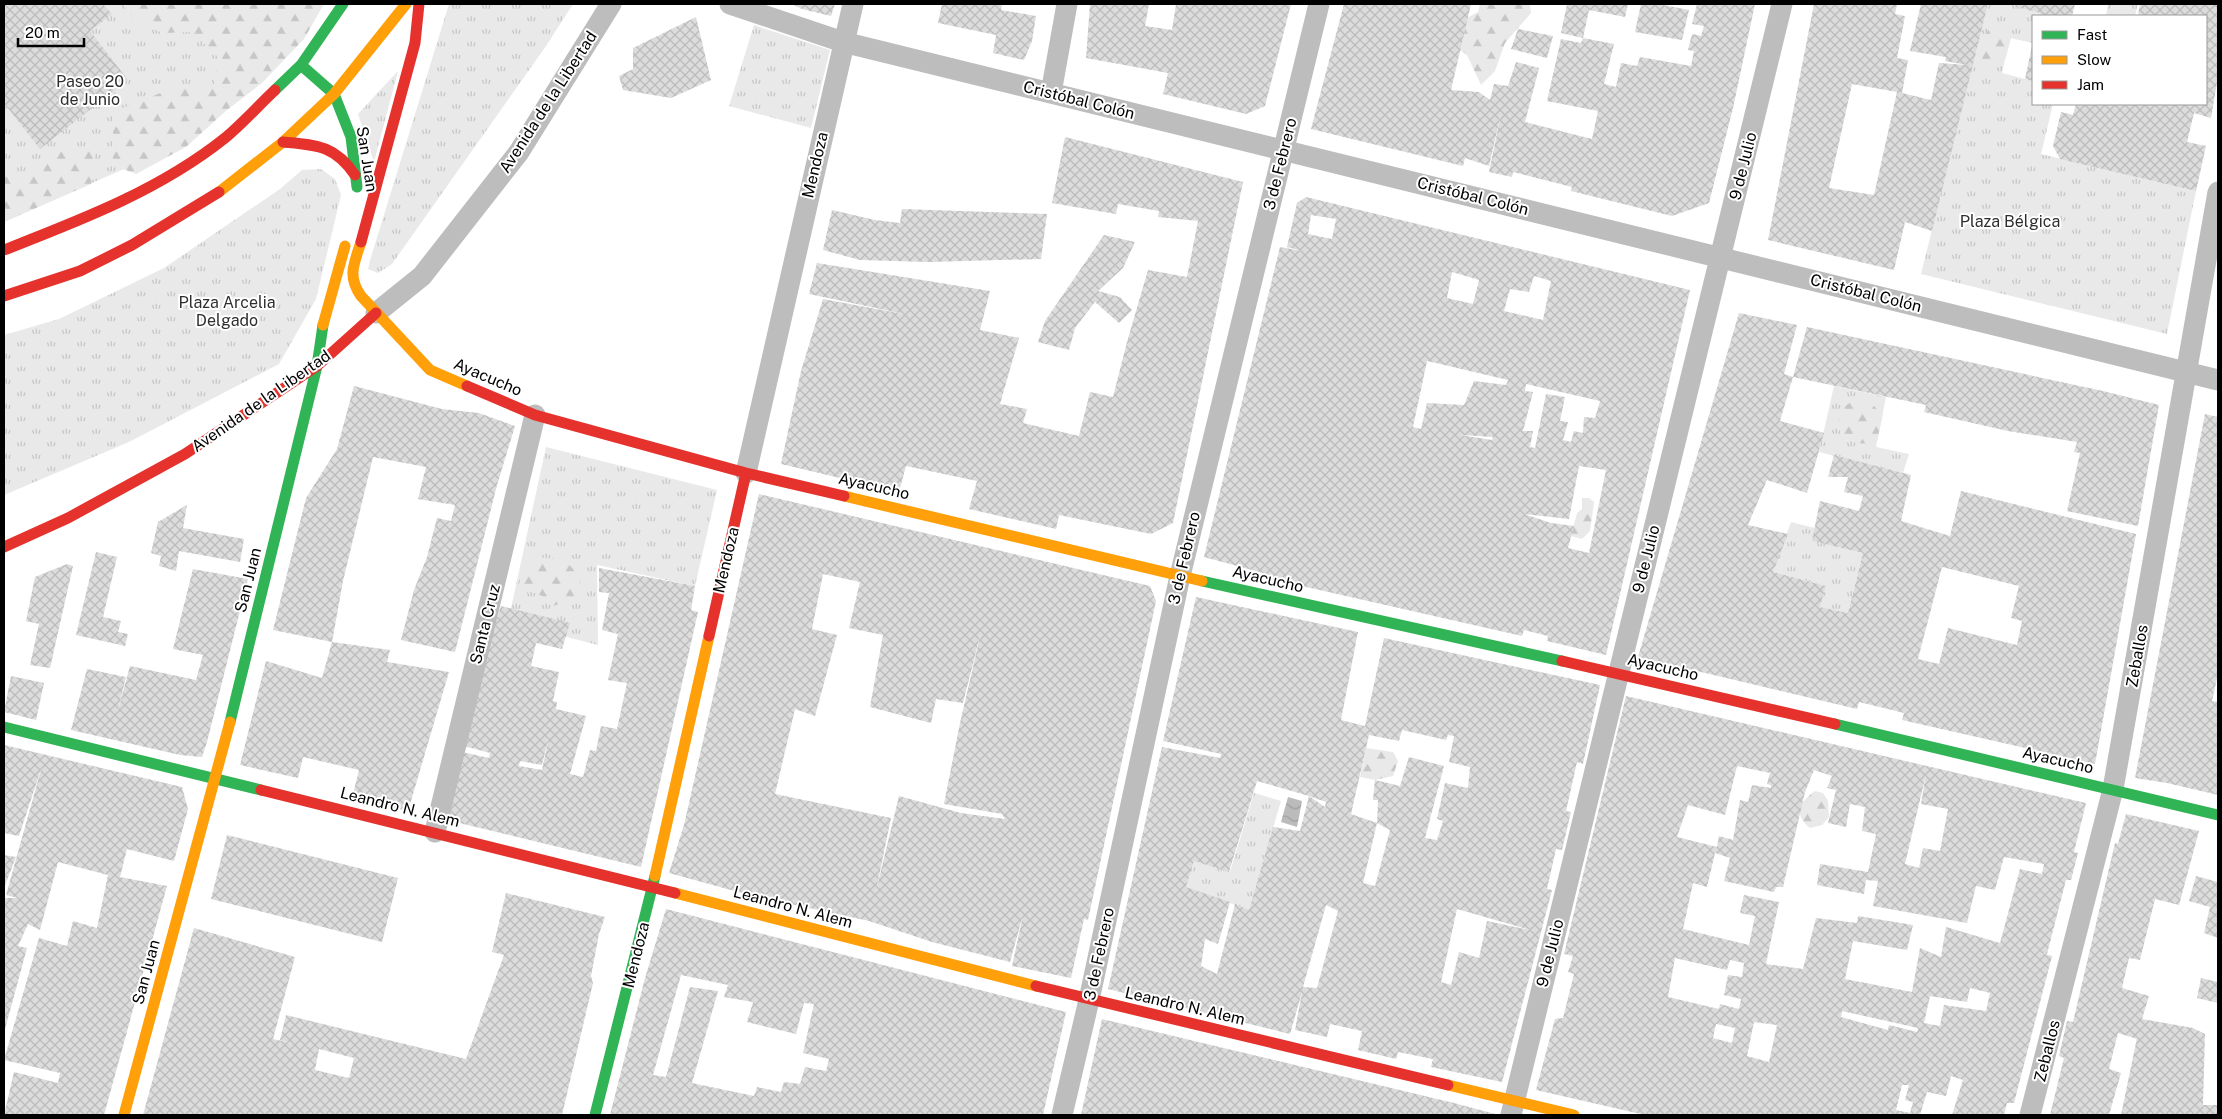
<svg xmlns="http://www.w3.org/2000/svg" width="2222" height="1119" font-family="'Public Sans',sans-serif">
  <style>
    .grass { fill: url(#grass-tufts) }
    .forest { fill: url(#forest-firs) }
    .water { fill: url(#water-waves) }
    .building { fill: url(#building-cross-hatch); fill-rule: evenodd }
    .lines { fill: none; stroke-linecap: round; stroke-linejoin: round }
    .street { stroke: #bdbdbd; stroke-width: 21 }
    .fast { stroke: #30b455; stroke-width: 11 }
    .slow { stroke: #ff9f0a; stroke-width: 11 }
    .jam { stroke: #e5322d; stroke-width: 11 }
    .labels { text-anchor: middle; dominant-baseline: central; stroke-width: 4; stroke-linejoin: round; paint-order: stroke }
    .park-label { font-size: 16px; fill: #2e2e2e; stroke: #fff }
    .street-label { font-size: 16px; fill: #000; stroke: #fff }
  </style>
  <defs>
    <pattern id="grass-tufts" width="24" height="20" patternUnits="userSpaceOnUse" patternTransform="scale(1.25)"><rect width="24" height="20" fill="#e9e9e9"/><path d="M3 7l-1-3M5 7V3M7 7l1-3M15 17l-1-3M17 17v-4M19 17l1-3" fill="none" stroke="#c6c6c6"/></pattern>
    <pattern id="forest-firs" width="22" height="20" patternUnits="userSpaceOnUse" patternTransform="scale(1.25)"><rect width="22" height="20" fill="#e9e9e9"/><path d="M5 1l3.5 6h-7zM16 11l3.5 6h-7z" fill="#c6c6c6"/></pattern>
    <pattern id="water-waves" width="16" height="10" patternUnits="userSpaceOnUse" patternTransform="scale(1.25)"><rect width="16" height="10" fill="#bbb"/><path d="M0 5q4-4 8 0t8 0" fill="none" stroke="#9f9f9f"/></pattern>
    <pattern id="building-cross-hatch" width="8" height="8" patternUnits="userSpaceOnUse" patternTransform="scale(1.25)"><rect width="8" height="8" fill="#dcdcdc"/><path d="M0 0l8 8M0 8l8-8" fill="none" stroke="#bbb"/></pattern>
  </defs>
  <rect width="100%" height="100%" fill="#fff"/>
  <path class="grass" d="M4 4H315L187 141 4 222Z
    M449 4H573L546 46 392 264 378 273 368 269 371 257Z
    M1988 4H2016L2015 7 2040 13 2039 16H2033V43L2010 38 2002 73 2033 81V104H2053L2041 154 2196 191 2167 334 1921 274Z
    M2108 4H2138L2135 16H2106Z
    M754 25 830 50 811 128 729 106Z
    M398 71 374 162 358 114Z
    M321 169 335 179 341 195 316 299 279 364 129 442 4 495V335L59 319 164 268 280 189 302 170Z
    M1834 386 1886 397 1876 447 1909 454 1903 473 1819 452Z
    M546 447 717 490 695 586 597 565 598 645 508 622Z
    M1791 522 1815 528 1813 541 1863 553 1848 613 1820 607 1826 586 1773 572Z
    M1254 793 1281 801 1249 910 1186 887 1194 861 1230 872Z"/>
  <path class="forest" d="M123 4H324L304 39 262 83 227 110 186 147 136 174 113 165V112L168 90 214 86 218 57 192 32 163 33 135 21Z
    M1480 4H1530L1531 13 1505 43 1495 71 1481 85 1467 55 1460 50 1467 18 1478 12Z
    M1989 26 2004 28 2011 38 2006 57 1992 66 1985 64 1980 56Z
    M51 150H96L91 184 4 222V166L26 175Z
    M1851 402H1869L1883 414 1877 441C1864 445 1856 444 1843 438L1839 429 1838 411Z
    M1582 498H1589L1594 502 1590 531 1582 539 1571 536 1577 513 1582 509Z
    M534 557C558 559 569 557 581 581L575 596 554 606C543 594 534 591 518 591L522 569Z
    M1366 748 1393 752 1398 761 1393 776 1375 780 1360 777Z
    M1815 791 1823 793 1828 801 1829 817 1822 825 1810 828C1793 815 1799 802 1815 791Z"/>
  <path class="water" d="M1288 797 1302 801 1297 827 1281 822Z"/>
  <path class="building" d="M4 4H103L112 14 90 31 128 80 40 149 4 103Z
    M792 4H835L831 16 802 9Z
    M942 4H1002L1001 10 1036 16 1032 41 1024 60 993 53 996 35 938 23Z
    M1090 4H1149L1145 26 1172 30 1176 4H1291L1265 106 1246 114 1163 94 1168 73 1086 58Z
    M1344 4H1471L1451 90 1479 92 1490 100 1494 84 1508 86 1516 62 1539 68 1525 122 1592 139 1598 111 1547 101 1561 39 1581 43 1583 38 1614 44 1604 84 1616 87 1621 63 1637 66 1640 57 1691 66 1694 51 1688 50 1692 34 1701 36 1704 26 1692 24 1697 4H1755L1733 108 1709 203 1672 216 1571 191 1572 187 1513 172 1512 177 1489 172 1502 109 1489 166 1465 158 1463 166 1311 129Z
    M1567 4H1628L1625 17 1589 10 1583 38 1561 33Z
    M1641 4H1658L1689 10 1682 40 1635 32Z
    M1814 4H1897L1895 14 1905 16 1897 58 1908 60 1902 93 1931 100 1939 63 1967 65 1945 61 1946 57 1910 51 1921 4H1988L1932 231 1905 222 1894 270 1768 240ZM1852 84 1897 92 1874 195 1829 188Z
    M2016 4H2075L2072 16H2039L2040 13 2015 7Z
    M2140 4H2218V77L2211 118 2194 113 2187 142 2206 146 2196 191 2060 159 2053 146 2061 112 2073 115 2076 104H2206V16H2138Z
    M696 17 711 80 671 98 623 90 619 76 633 69V48Z
    M1518 29 1553 36 1547 58 1511 49Z
    M2032 46 2033 47V81L2025 79Z
    M1065 137 1243 182 1173 523 1151 534 1059 515 1056 529 969 509 977 481 906 466 899 492 781 464 801 371 823 299 909 315 809 294 817 263 990 291 980 330 1019 338 1000 404 1027 409 1023 423 1079 436 1090 392 1113 397 1127 342 1148 270 1187 277 1198 221 1158 217 1159 211 1118 204 1116 214 1052 203Z
    M1306 197 1690 290 1606 655 1547 641 1548 636 1524 630 1522 636 1262 577 1263 573 1204 557 1280 247 1302 251 1287 247 1297 203ZM1311 215 1336 219 1332 239 1308 234ZM1452 272 1479 280 1473 304 1447 298ZM1534 276 1551 281 1543 320 1504 311 1510 289 1529 292ZM1427 361 1436 363 1508 380 1506 385 1474 381 1464 405 1427 403 1421 429 1413 427ZM1526 384 1600 401 1595 418 1584 417 1583 433 1574 431 1571 442 1563 440 1568 422 1560 421 1565 397 1546 394 1535 448 1530 447 1533 431H1523L1533 392 1525 391ZM1460 435 1493 437 1492 440ZM1579 466 1606 470 1589 553 1568 548 1574 526 1551 523 1524 514 1569 519Z
    M902 209 1047 214 1041 259 928 262 860 260 823 250 832 210 875 220 900 223Z
    M1104 235 1135 242 1123 268 1098 291 1120 297 1132 310 1119 323 1095 302 1075 328 1069 350 1038 342 1045 321Z
    M1739 313 1797 325 1784 374 1793 377 1807 327 2103 391 2159 405 2138 526 2067 511 2080 453 2074 452 2077 442 2008 431 1924 412 1926 405 1793 377 1780 421 1824 433 1807 493 1767 480 1748 525 1788 534 1773 572 1826 586 1820 607 1848 613 1863 553 1812 541 1820 501 1859 511 1863 496 1844 492 1848 477H1828L1834 455 1911 475 1901 521 1950 536 1961 491 2136 534 2095 764 1902 720 1904 713 1859 702 1857 709 1638 657ZM1942 567 2019 586 2011 618 2022 621 2017 645 1948 628 1939 664 1918 659Z
    M354 386 442 409 479 413 515 426 497 485 455 652 401 640 414 590 427 557 437 518 451 521 455 505 418 499 426 467 373 457 343 581 332 642 273 630 306 498 337 449Z
    M2205 414 2218 417V674L2212 701 2218 702V795L2167 783 2135 778Z
    M759 494 1150 586 1156 601 1088 920 1084 919 1071 978 1012 966 1023 915 1010 962 932 942 869 921 749 895 669 873 684 825ZM823 574 860 582 849 628 883 635 870 707 931 723 936 699 963 703 982 628 960 723 944 804 1002 814 1005 819 961 813 899 796 876 891 891 818 775 794 795 709 815 716 837 635 812 629Z
    M187 505 183 528 244 539 240 562 179 551 176 571 159 566 161 556 151 553 158 522Z
    M96 552 117 557 103 617 121 621 118 632 128 634 125 646 76 635Z
    M67 564 73 566 50 668 30 665 39 624 26 621 35 577Z
    M599 568 695 586 691 610 698 612 641 867 447 820 462 752 489 758 490 753 464 746 492 633 501 606 570 623 562 649 536 643 531 666 559 672 553 701 557 702 556 709 586 716 570 774 583 777 590 750 596 751 601 726 617 729 627 683 608 680 618 634 602 630 609 593 599 592ZM549 736 542 770 519 766 520 761 542 765Z
    M193 569 248 579 207 742 202 757 180 755 71 730 87 669 126 677 117 714 130 666 196 680 203 655 173 649Z
    M1196 597 1358 632 1341 720 1365 726 1384 638 1600 685 1583 764 1577 762 1566 811 1571 812 1562 850 1556 849 1547 889 1552 890 1502 1082 1431 1067 1433 1059 1398 1052 1396 1059 1358 1050 1362 1031 1330 1024 1327 1037 1295 1030 1302 992 1290 1034 1108 989 1162 747 1220 758 1221 754 1163 741ZM1402 730 1446 740 1448 735 1454 736 1449 762 1470 767 1468 788 1445 783 1437 819 1443 821 1437 840 1425 838 1444 766 1409 757 1400 786 1375 780 1373 800H1378L1377 823 1390 830 1375 886 1363 883 1377 823 1351 814 1369 735 1399 741ZM1257 781 1309 796 1300 831 1273 827 1249 910 1235 904 1217 974 1201 966 1205 939 1218 944 1230 902 1186 887 1194 861 1229 872ZM1309 796 1326 802 1325 807ZM1326 905 1338 911 1317 988 1303 987ZM1457 909 1534 931 1487 921 1479 958 1459 952 1451 985 1441 982Z
    M332 642 390 650 387 662 449 672 408 811 352 798 359 770 303 757 298 778 240 765 266 661 322 678Z
    M11 676 44 683 36 720 4 712Z
    M1626 696 2086 803 2074 852 2078 853 2071 880H2066L2047 954 2041 953 2052 956 2014 1103H2007L2004 1115H1952L1963 1080 1951 1076 1946 1096 1927 1092 1920 1115H1645L1536 1090 1555 1019 1563 1018 1574 974 1568 972 1573 956 1564 954ZM1737 766 1770 773 1767 784 1771 785V788L1752 785 1748 802 1740 800 1733 840 1719 836 1717 847 1677 837 1688 805 1725 815ZM1814 770 1832 776 1827 788 1836 790 1828 823 1846 827 1850 804 1865 807 1862 831 1876 834 1868 872 1820 864 1817 885 1864 894 1866 880 1878 881 1873 906 1967 923 1976 886 1995 890 2004 857 2044 864 2042 874 2020 869 2000 943 1946 927 1941 957 1920 948 1912 992 1845 979 1853 941 1907 950 1913 925 1858 916 1857 923 1816 918 1803 969 1766 964 1779 902 1744 895 1740 913 1755 916 1749 945 1683 929 1693 883 1707 887 1715 853 1730 858 1724 881 1774 892 1776 887H1783L1805 792ZM1926 774 1921 804 1948 809 1940 851 1923 848 1919 868 1905 864ZM1675 958 1727 970 1730 960 1744 963 1742 977 1728 975 1724 995 1741 999 1739 1009 1720 1004 1719 1009 1668 997ZM1970 988 1990 993 1986 1011 1944 1005 1940 1026 1924 1023 1930 996 1967 1002ZM1842 1011 1918 1028 1917 1032 1889 1025 1888 1030 1841 1017ZM1754 1022 1777 1025 1769 1062 1747 1056ZM1716 1024 1735 1028 1732 1043 1713 1038ZM1902 1085H1909L1905 1100 1913 1102 1910 1113 1896 1110Z
    M4 745 182 787 188 809 174 861 127 849 120 877 167 886 104 1115H4L14 1072 58 1083 60 1073 4 1060 39 938 67 946 73 921 97 928 108 875 58 862 40 930 28 924 18 946 27 948 4 1033V898H18L6 895 42 766 19 836 4 833Z
    M2126 814 2199 831 2179 905 2155 899 2140 960 2129 958 2122 988 2149 996 2142 1019 2193 1028 2205 1034 2203 1105H2218V1115H2121L2138 1033 2137 1039 2118 1033 2109 1069 2121 1073 2109 1115H2050L2064 1058 2059 1056 2067 1021 2073 1022 2115 843 2118 844Z
    M227 835 398 878 382 942 211 899Z
    M4 855 16 857 4 888Z
    M2196 876 2218 882V938L2204 933 2210 907 2189 901Z
    M506 893 605 917 599 934 591 976 593 983 562 1115H143L194 928 295 957 273 1039 292 1043 280 1040 286 1015 466 1059 504 955 492 952ZM319 1049 354 1058 349 1078 315 1070Z
    M666 909 1066 1012 1043 1115H610L645 978ZM681 975 728 985 724 997 753 1002 747 1022 796 1034 804 1003 814 1004 803 1053 829 1059 826 1071 805 1067 800 1084 784 1082 781 1092 757 1087 754 1096 692 1083 718 991 690 987 666 1077 653 1075Z
    M2201 978 2218 982V1003L2197 998Z
    M1102 1019 1454 1103 1499 1115H1081Z"/>
  <g class="lines">
    <path class="street" d="M730 4 843 42 2218 380
      M1051 93 1067 4
      M376 313 422 276 519 152 611 4
      M746 473 853 4
      M435 832 535 415
      M1062 1115 1089 1000 1180 576 1319 4
      M1511 1115 1782 4
      M2030 1115 2113 789 2218 192"/>
    <path class="fast" d="M301 65 334 94 351 137 357 187
      M275 90 301 65 343 4
      M1202 581 1562 661
      M230 722 317 366 323 325
      M1835 724 2218 815
      M4 727 261 790
      M595 1115 655 876"/>
    <path class="slow" d="M219 192 283 142 334 94 406 4
      M361 242C354 264 347 276 361 296L430 370 467 386
      M323 325 345 246
      M844 496 1202 581
      M655 876 709 636
      M675 893 1036 986
      M1448 1085 1574 1115
      M124 1115 230 722"/>
    <path class="jam" d="M283 142C316 145 335 145 355 175
      M361 242 415 43 419 4
      M4 250C81 220 160 190 225 138 242 124 258 106 275 90
      M4 296 80 271 132 245 219 192
      M467 386 535 415 746 473 844 496
      M4 547 68 518 185 454 317 366 376 313
      M709 636 746 473
      M1562 661 1835 724
      M261 790 675 893
      M1036 986 1448 1085"/>
  </g>
  <g class="labels">
    <g class="park-label">
      <text x="90" y="81">Paseo 20<tspan x="90" dy="18">de Junio</tspan></text>
      <text x="2010" y="221">Plaza Bélgica</text>
      <text x="227" y="302">Plaza Arcelia<tspan x="227" dy="18">Delgado</tspan></text>
    </g>
    <g class="street-label">
      <text transform="translate(1079 100) rotate(14)">Cristóbal Colón</text>
      <text transform="translate(548 102) rotate(-57)">Avenida de la Libertad</text>
      <text transform="translate(367 159) rotate(81)">San Juan</text>
      <text transform="translate(1280 164) rotate(-76)">3 de Febrero</text>
      <text transform="translate(815 165) rotate(-77)">Mendoza</text>
      <text transform="translate(1743 166) rotate(-76)">9 de Julio</text>
      <text transform="translate(1473 196) rotate(14)">Cristóbal Colón</text>
      <text transform="translate(1866 293) rotate(14)">Cristóbal Colón</text>
      <text transform="translate(488 377) rotate(23)">Ayacucho</text>
      <text transform="translate(261 401) rotate(-35)">Avenida de la Libertad</text>
      <text transform="translate(874 486) rotate(13)">Ayacucho</text>
      <text transform="translate(1184 558) rotate(-77)">3 de Febrero</text>
      <text transform="translate(1646 559) rotate(-76)">9 de Julio</text>
      <text transform="translate(726 560) rotate(-77)">Mendoza</text>
      <text transform="translate(1268 579) rotate(13)">Ayacucho</text>
      <text transform="translate(248 580) rotate(-76)">San Juan</text>
      <text transform="translate(485 624) rotate(-76)">Santa Cruz</text>
      <text transform="translate(2137 656) rotate(-80)">Zeballos</text>
      <text transform="translate(1663 667) rotate(13)">Ayacucho</text>
      <text transform="translate(2058 760) rotate(13)">Ayacucho</text>
      <text transform="translate(400 807) rotate(14)">Leandro N. Alem</text>
      <text transform="translate(793 907) rotate(15)">Leandro N. Alem</text>
      <text transform="translate(1550 953) rotate(-76)">9 de Julio</text>
      <text transform="translate(1099 954) rotate(-78)">3 de Febrero</text>
      <text transform="translate(636 955) rotate(-76)">Mendoza</text>
      <text transform="translate(146 972) rotate(-75)">San Juan</text>
      <text transform="translate(1185 1006) rotate(13)">Leandro N. Alem</text>
      <text transform="translate(2047 1051) rotate(-76)">Zeballos</text>
    </g>
  </g>
  <rect width="2222" height="1119" fill="none" stroke="#000000" stroke-width="10"/>
  <rect x="2032" y="15" width="175" height="90" fill="#ffffff" stroke="#999999"/>
  <rect x="2042" y="31" width="25" height="8" fill="#30b455" stroke="#999999"/>
  <text x="2077" y="40" font-size="15" fill="#000000">Fast</text>
  <rect x="2042" y="56" width="25" height="8" fill="#ff9f0a" stroke="#999999"/>
  <text x="2077" y="65" font-size="15" fill="#000000">Slow</text>
  <rect x="2042" y="81" width="25" height="8" fill="#e5322d" stroke="#999999"/>
  <text x="2077" y="90" font-size="15" fill="#000000">Jam</text>
  <path d="M18 38v8h66v-8" fill="none" stroke="#000000" stroke-width="2.5"/>
  <text x="25" y="38" font-size="15" fill="#000000" stroke="#ffffff" stroke-width="4" paint-order="stroke">20 m</text>
</svg>
